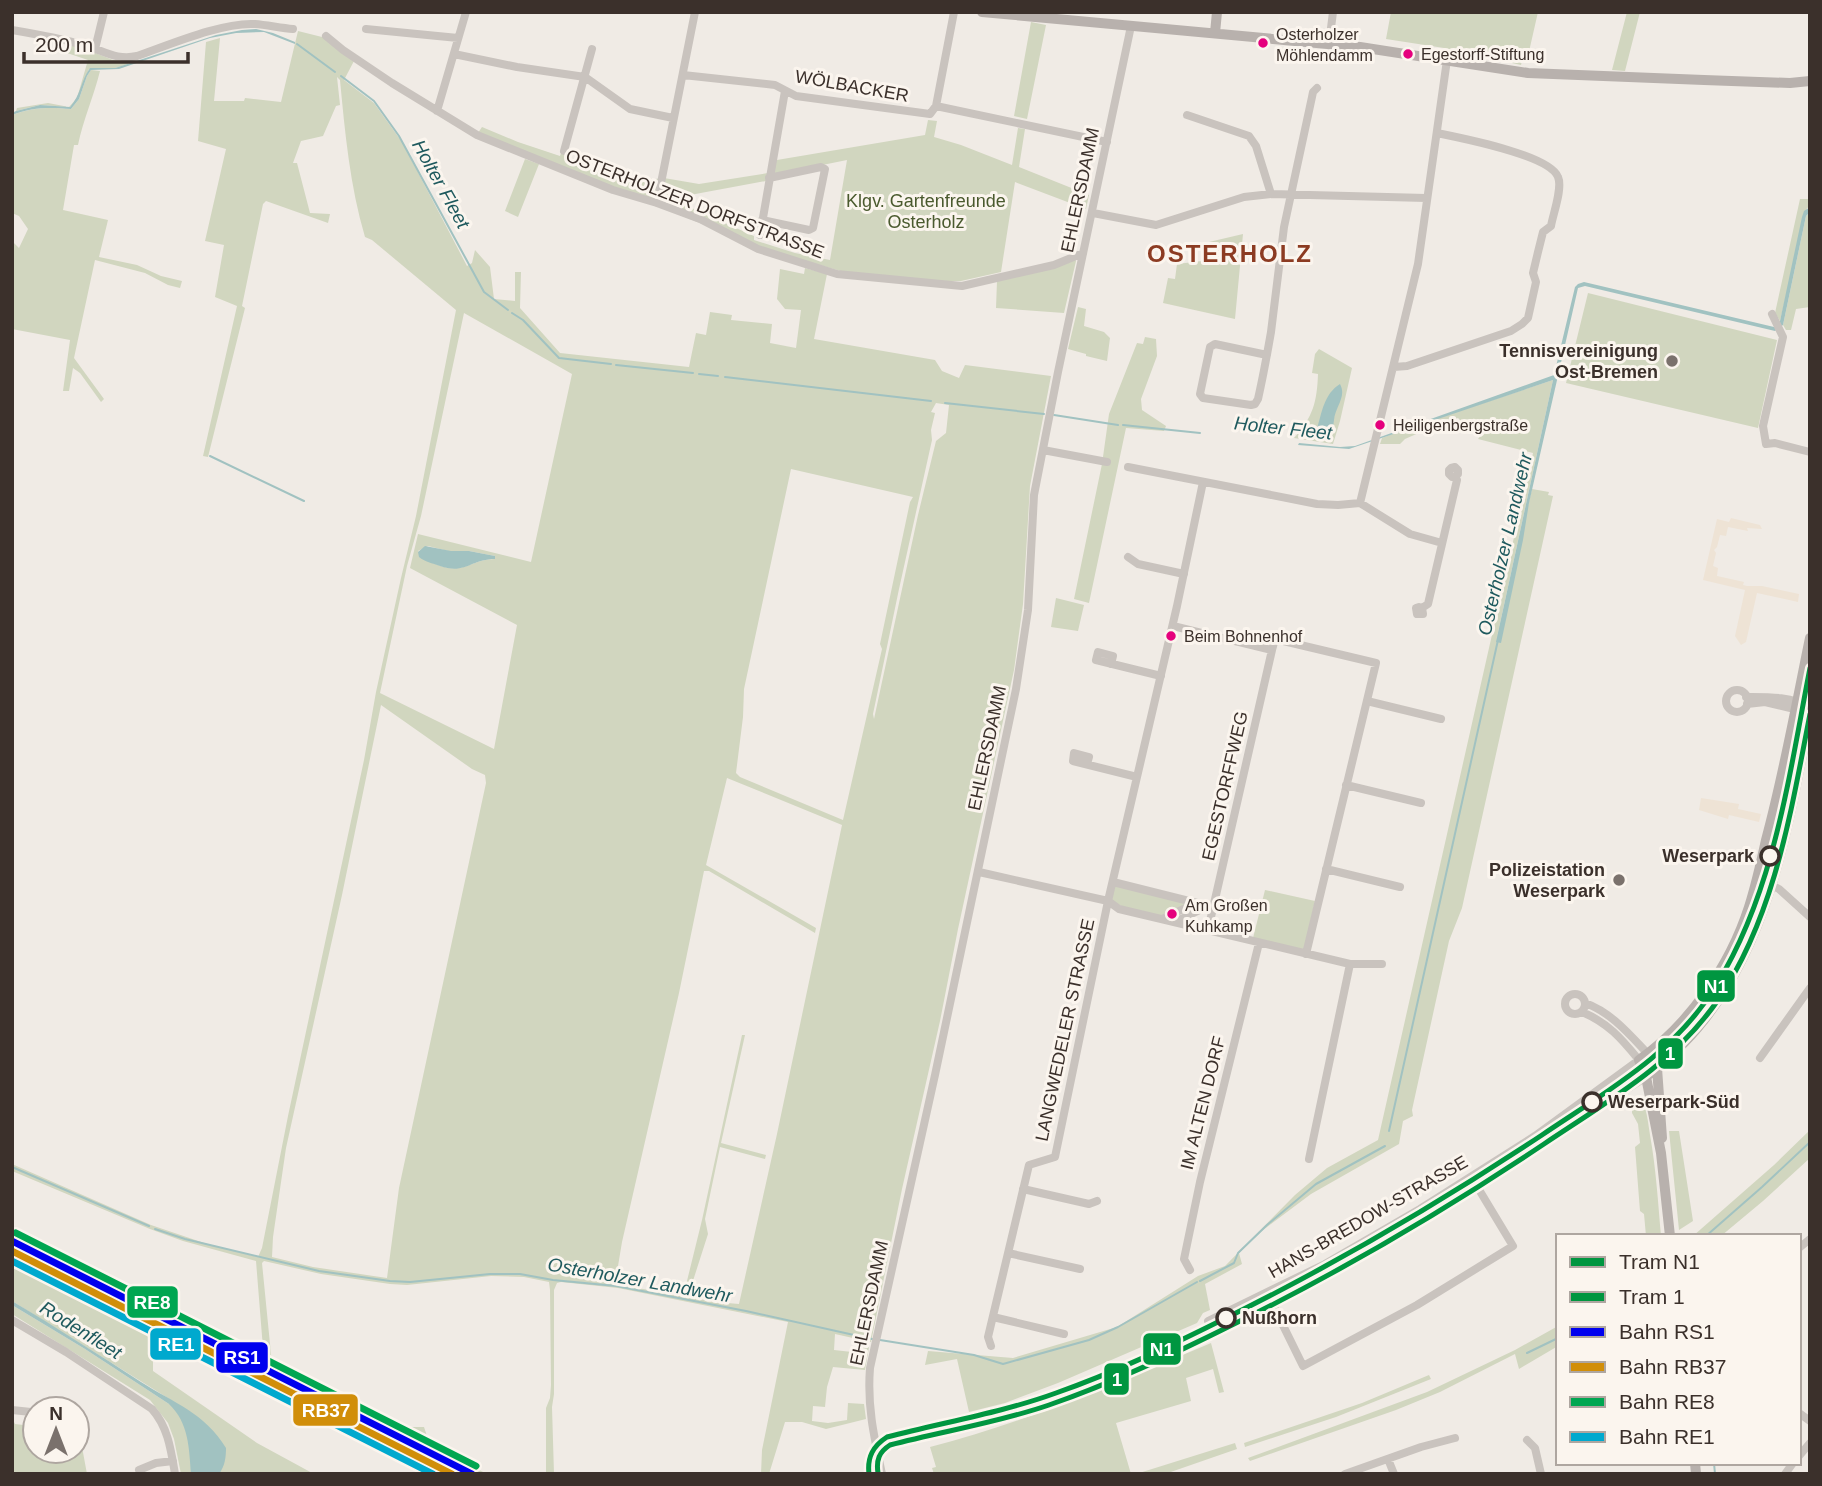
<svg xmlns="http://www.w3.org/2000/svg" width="1822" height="1486" font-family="Arial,sans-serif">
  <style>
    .green { fill: #d1d6bf; fill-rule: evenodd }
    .plaza { fill: #eee3d5 }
    .water { fill: #a1c2c1 }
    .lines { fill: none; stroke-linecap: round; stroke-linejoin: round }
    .stream { stroke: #a1c2c1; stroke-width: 2 }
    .minor { stroke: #c9c3be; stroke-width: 8 }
    .major { stroke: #b8b1ad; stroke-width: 10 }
    .rail-1-casing { stroke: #fbf5ee; stroke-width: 12 }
    .rail-2-casing { stroke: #fbf5ee; stroke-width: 12 }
    .rail-3-casing { stroke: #fbf5ee; stroke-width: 12 }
    .rail-4-casing { stroke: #fbf5ee; stroke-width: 12 }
    .rail-1 { stroke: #00e; stroke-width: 7 }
    .rail-2 { stroke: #d18e09; stroke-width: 7 }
    .rail-3 { stroke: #00a651; stroke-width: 7 }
    .rail-4 { stroke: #00a9ce; stroke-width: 7 }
    .tram-1-casing { stroke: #fbf5ee; stroke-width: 10 }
    .tram-2-casing { stroke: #fbf5ee; stroke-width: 10 }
    .tram-1 { stroke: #009640; stroke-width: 5 }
    .tram-2 { stroke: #009640; stroke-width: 5 }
    .bus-dot { fill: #e5007d; stroke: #fbf5ee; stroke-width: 2.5 }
    .poi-dot { fill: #7a716c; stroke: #fbf5ee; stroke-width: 2.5 }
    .stop-dot { fill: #fbf5ee; stroke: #3b302b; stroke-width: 3.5 }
    .labels { text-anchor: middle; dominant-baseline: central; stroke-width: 6; stroke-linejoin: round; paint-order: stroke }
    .bus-label { font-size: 16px; fill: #3b302b; stroke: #fbf5ee; text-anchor: start }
    .street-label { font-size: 18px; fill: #3b302b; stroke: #fbf5ee }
    .park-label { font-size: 18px; fill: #4a5a2e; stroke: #fbf5ee }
    .poi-label { font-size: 18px; font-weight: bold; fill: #3b302b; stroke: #fbf5ee; text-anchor: end }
    .stop-label { font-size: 18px; font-weight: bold; fill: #3b302b; stroke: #fbf5ee; text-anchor: start }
    .water-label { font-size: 19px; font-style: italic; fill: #1f5a5e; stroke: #fbf5ee }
    .district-label { font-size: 24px; font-weight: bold; letter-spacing: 2px; fill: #8c3b22; stroke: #fbf5ee }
    .line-badge { stroke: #fbf5ee; stroke-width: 2.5 }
    .badge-label { font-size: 19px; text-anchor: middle; font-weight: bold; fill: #fff }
  </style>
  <rect width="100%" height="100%" fill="#f0ebe5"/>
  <path class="green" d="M1391 12H1538L1528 56 1523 57 1521 65 1444 48 1386 39Z
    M1627 12H1640L1625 71 1612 70Z
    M1031 22 1046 25 1027 119 1014 116Z
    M298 31 326 38 354 61 344 80 374 103 402 142 467 266 472 263 475 250 490 267 494 299 515 301V272H521L520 308 560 353 689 367 696 333 706 335 710 312 732 315 731 320 772 324 770 343 796 348 801 310 785 309 777 299 780 269 804 274 805 268 827 274 814 339 935 360 942 371 959 378 965 365 1051 376 1030 486 1023 604 1014 670 958 929 940 1021 902 1189 871 1342 835 1334 834 1350 852 1352 857 1348 869 1347 865 1370 833 1367 827 1387 825 1407 813 1406 812 1421 828 1423 847 1420 848 1403 864 1404 866 1419 826 1429 802 1422H785L769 1474H761L762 1450 788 1322 618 1288 561 1282 557 1283 554 1290V1394L552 1407 554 1474H546V1408L550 1398 551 1385 550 1290 549 1282 524 1277 491 1276 407 1285 390 1284 321 1274 264 1261 262 1263 272 1364 397 1427H424L427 1436 434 1447 487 1474H479L12 1238V1233L264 1361 256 1261 183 1241 150 1229 12 1171V1164L151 1225 210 1245 258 1257 262 1248 288 1116 364 760 376 692 401 578 416 516 456 310 372 240 365 237C350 186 345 133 340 80L337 77 340 105 336 106 323 136 301 141 293 163H297L310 213 330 214 328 223 266 201 263 204 242 306 245 308 208 457 203 456 237 306 215 297 224 245 205 241 226 149 198 141 206 42 220 38 214 101H244L245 98 281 102ZM464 313 572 374 531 562 418 534 410 568 517 625 494 749 380 693 407 566 421 516ZM936 403 949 405 946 433 936 441 918 515 874 719 873 714 899 589 932 440 931 430 935 413 931 412ZM791 469 913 497 910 502 880 644 882 649 843 820 740 777 736 773 743 717 744 689ZM428 546 448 551H469L495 556 494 559C473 559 463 574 441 566 430 562 426 560 418 551ZM381 705 472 769 485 775 486 783 399 1188 387 1278 313 1267 272 1257 273 1237 286 1148 342 895ZM727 778 842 825 777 1134 739 1304 716 1302 615 1284 622 1242 679 993 704 871H709L815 933 816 928 706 865Z
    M66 44 83 48 113 60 127 61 128 64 115 68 89 69 78 98 70 107 40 105 16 111 17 108 48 103 69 107 77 98 88 60 64 52Z
    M91 70 100 71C94 96 83 120 78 145H74L63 210 108 220 99 257 137 265 161 276 182 281 180 288 168 285 145 273 95 260 74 358 104 399 101 402 80 373 73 368 69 391H63L70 340 12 329V241L19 248 28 229 19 216 12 213V115C33 107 50 107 71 109L79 99 87 76Z
    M928 120 937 121 934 137 961 145 1012 165 1018 128 1025 129 1019 167 1089 195 1086 209 1015 182 1001 272 961 281H932L844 272 764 249 478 133 482 127 518 142 560 156 563 147 570 150 567 161 616 176 655 179 664 178 699 184 768 173 771 161 925 135ZM847 160 830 260 795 253 754 240V236L687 206 690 195 766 181 773 175Z
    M525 159 539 164 518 217 505 211Z
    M1800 199H1810V207L1807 208 1780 321 1775 313Z
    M1810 212V307L1796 309 1791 330H1786L1783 325 1806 216Z
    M1243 234 1235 319 1163 303 1168 278 1175 279 1177 264 1210 260 1209 242Z
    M1075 259 1076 261 1064 313 996 308 997 281Z
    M1588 293 1777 340 1758 428 1566 383Z
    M1078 307 1086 309 1084 326 1104 332 1110 338 1107 361 1086 356V354L1068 349Z
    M1145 337 1156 339 1157 356 1141 399 1142 410 1166 426 1164 431 1126 428 1089 603 1074 599 1102 464 1109 414 1135 348 1137 343 1143 344Z
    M1319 349 1352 368 1340 421 1333 444 1294 438C1313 417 1317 402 1318 374L1312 373 1315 354Z
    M1553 380 1496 642 1532 489 1549 492 1548 495 1553 496 1462 908 1449 941 1412 1110 1413 1116 1403 1121 1399 1144 1311 1194 1263 1230 1239 1253 1242 1264 1205 1284 1210 1310 1203 1313 1197 1323 1058 1383 1005 1403 969 1412 957 1359 925 1365 928 1351 1013 1358 1117 1327 1198 1276 1225 1266 1295 1195 1327 1168 1378 1140 1533 453 1478 439 1483 433 1477 430 1473 433 1458 418 1429 426 1430 428 1405 439 1400 444H1380L1382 438 1405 429Z
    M1056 598 1084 605 1078 631 1051 627Z
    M1118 886 1189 903 1162 916 1125 908 1111 900 1115 887Z
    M1265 890 1315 901 1304 950 1253 938Z
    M742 1035H745L721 1143 766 1155 765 1159 720 1147 705 1219 708 1234 691 1287 686 1285 702 1220Z
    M1640 1097C1647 1108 1648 1122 1650 1135 1656 1168 1658 1202 1661 1236H1646L1644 1214 1640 1211 1635 1147 1640 1143 1638 1124 1632 1113V1107Z
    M1810 1130V1158L1763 1201 1721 1236H1693L1774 1165Z
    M1669 1131H1679L1693 1221 1679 1230Z
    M12 1249 459 1474H451L301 1398 289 1394 279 1395 269 1392 263 1388 256 1377 246 1369 161 1329 153 1352V1371L257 1443 314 1474H181L174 1439 168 1423 150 1400 12 1314V1305L85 1349 169 1404 171 1400 12 1301Z
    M1558 1326V1346L1519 1369 1515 1354 1440 1392 1396 1410 1250 1461 1248 1458 1427 1392 1515 1350Z
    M1211 1343 1224 1392 1219 1393 1213 1369 1186 1378 1191 1401 1116 1423 1131 1474H934L932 1468 936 1467 930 1447C1027 1422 1119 1382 1211 1343Z
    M1429 1375 1431 1379 1336 1417 1245 1447 1244 1443 1362 1403Z
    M12 1418 15 1424 32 1426 35 1419V1451H77V1420L87 1474H12Z
    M1235 1443 1237 1449 1165 1474H1136Z"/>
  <path class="plaza" d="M1731 518 1760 525 1762 529 1747 528 1748 531 1728 527 1726 536 1720 535 1717 547 1714 550 1716 553 1713 566 1718 568 1717 576 1744 582 1743 585 1747 586H1762L1799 594 1798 602 1757 593 1746 642 1741 645 1735 636 1745 590 1703 580 1717 519 1729 522Z
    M1701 798 1739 804 1738 809 1761 814 1759 822 1729 815 1728 819 1699 810Z"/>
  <path class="water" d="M256 29 273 33 295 42V44L264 32 236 33 210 38 119 69 91 70 87 76 79 99 71 109C50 107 32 107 12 115V113L16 111 40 105 70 107C81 95 81 80 90 68H115L216 35 242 30Z
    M1810 207V212L1806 216 1783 325 1775 331 1585 286 1578 288 1529 503 1523 540 1501 643 1496 642 1553 380 1349 449 1298 445 1299 443 1340 447 1355 446 1554 375 1575 287 1578 284 1584 282 1774 327 1780 321 1802 217 1804 211Z
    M1340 384C1347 397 1335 407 1334 420 1333 424 1334 428 1333 432L1323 434 1317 429C1322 412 1324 394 1340 384Z
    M425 546 451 551H469L495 556V559C471 559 465 575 440 566 432 563 425 562 419 557L418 552Z
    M12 1301C56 1327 99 1355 141 1382 174 1403 205 1413 226 1448 226 1457 225 1466 219 1474H191C189 1448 189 1423 169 1404L85 1349 12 1305Z"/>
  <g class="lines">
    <path class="stream" d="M297 44 335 72
      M341 76 374 101 399 136 484 292 508 310
      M512 313 523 320 559 358 611 364
      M616 365 693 373
      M699 374 718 376
      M725 377 931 401
      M945 403 1044 414
      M1054 415 1118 425
      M1123 425 1200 433
      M210 456 304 501
      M1389 1131 1498 640
      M12 1167 149 1226
      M155 1229 185 1239 319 1271 390 1281 410 1282 490 1274H520L553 1280 616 1286 746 1311 872 1339
      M1706 1236 1762 1187 1810 1142
      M1200 1281 1234 1263 1238 1253 1267 1225 1316 1184 1385 1146
      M880 1340 974 1355 1003 1364 1089 1340 1118 1327 1197 1282
      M1527 1353 1558 1338
      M1714 1463 1715 1474"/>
    <path class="minor" d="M366 29 458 38
      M12 30C36 34 60 38 83 45 103 50 116 61 137 56 169 45 222 22 255 24 267 25 281 28 293 29
      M326 36 343 50 392 83 477 135 613 190 657 203 700 219 758 249 837 274 962 286 1054 265 1083 253
      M1329 44 1333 12
      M95 49 104 12
      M454 54 517 67 585 77 630 109 673 118
      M683 75 775 85 796 96 930 114 936 106 954 12
      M936 106 1107 142
      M437 111 466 12
      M1187 115 1249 136 1256 146 1271 194
      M564 151 592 49
      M657 203 695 12
      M1093 213 1156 225 1244 197 1271 194 1426 198
      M762 220 809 230 813 228 825 169 821 167 769 178
      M760 235 785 91
      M1772 314 1783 337 1763 426 1766 444 1775 443 1810 452
      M1267 355 1215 344 1210 347 1200 394 1203 398 1251 405 1255 404 1258 399C1263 377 1267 355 1271 332L1284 227 1312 97 1313 92 1317 88
      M1394 367 1407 366 1511 331 1522 324 1528 318 1536 282 1533 273 1538 252 1543 232 1551 226C1553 214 1563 188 1558 177 1550 155 1461 138 1437 133
      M1043 450 1107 462
      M1128 467 1317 504 1338 505 1360 503 1410 534 1442 543
      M1360 503 1418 264 1447 60
      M1128 557 1138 564 1184 574
      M1422 608 1419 607 1416 608 1417 614H1423L1422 608 1428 604 1457 480 1455 476 1452 477 1449 474V470L1451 468 1455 467 1458 470V474L1455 476
      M1173 626 1272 650 1275 639 1376 663 1306 954
      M1111 664 1113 656 1098 652 1096 660 1161 676
      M1726 701a11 11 0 1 1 22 0a11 11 0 1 1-22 0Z
      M1746 697C1766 697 1792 696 1810 708
      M1367 701 1441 719
      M1747 704 1765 702 1803 711 1810 709
      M1087 764 1089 757 1074 753 1073 761 1137 777
      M1346 785 1421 803
      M1326 869 1400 887
      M979 872 1108 901 1119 909 1350 964H1382
      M1113 882 1213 907
      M1771 885 1779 889 1810 917
      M1162 919 1196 903
      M1175 922 1208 906
      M1208 930 1272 650
      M1565 1004a10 10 0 1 1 20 0a10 10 0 1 1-20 0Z
      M1585 1003C1611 1012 1630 1035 1648 1054
      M1582 1012C1608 1023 1621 1038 1639 1060L1535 1136 1420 1209 1325 1264 1208 1321 1213 1335 1263 1310 1381 1243 1476 1186 1560 1130 1583 1118 1646 1077
      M1760 1058 1810 988
      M1309 1159 1350 964
      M1023 1189 1089 1204 1097 1201
      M1799 1248 1810 1239
      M1008 1253 1080 1269
      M1190 1270 1184 1259 1200 1182 1259 943
      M1272 1303 1303 1366 1417 1305 1513 1246 1475 1183
      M993 1317 1064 1334
      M12 1320 66 1352 152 1409C168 1427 171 1450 175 1474
      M991 1346 988 1337 1029 1165 1055 1157 1108 901 1177 606 1203 482
      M12 1410 31 1412
      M1799 1413 1810 1421
      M1527 1440 1535 1448 1541 1474
      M1799 1456 1810 1443
      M1388 1459 1394 1474
      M139 1470 156 1463 173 1461
      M882 1474C874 1437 867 1406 870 1368L935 1075 1016 689 1028 610 1034 495 1058 372 1131 26
      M1345 1474 1421 1447 1455 1438
      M1785 1474 1793 1463"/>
    <path class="major" d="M982 12 1360 47 1528 73 1704 80 1790 83 1810 81
      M1215 33 1217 12
      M1648 1054 1657 1068 1662 1138
      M1646 1077C1666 1060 1687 1042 1703 1021 1772 935 1789 819 1810 715
      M1670 1236 1661 1153 1646 1077 1639 1060C1689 1025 1730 966 1749 907 1756 885 1761 863 1766 840 1784 774 1796 706 1810 638
      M1695 1463 1696 1474"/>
    <defs>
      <path id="rail-1" d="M12 1241 472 1474"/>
      <path id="rail-2" d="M12 1251 452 1474"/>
      <path id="rail-3" d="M16 1233 476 1466"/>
      <path id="rail-4" d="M12 1261 433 1474"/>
    </defs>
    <use href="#rail-1" class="rail-1-casing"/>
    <use href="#rail-2" class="rail-2-casing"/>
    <use href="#rail-3" class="rail-3-casing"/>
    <use href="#rail-4" class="rail-4-casing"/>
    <use href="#rail-1" class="rail-1"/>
    <use href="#rail-2" class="rail-2"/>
    <use href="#rail-3" class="rail-3"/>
    <use href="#rail-4" class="rail-4"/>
    <defs>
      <path id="tram-1" d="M869 1474C867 1457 873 1446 887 1437 944 1422 1001 1413 1056 1393 1116 1372 1172 1345 1228 1317 1337 1263 1441 1202 1542 1135 1607 1091 1676 1053 1717 984 1775 889 1789 775 1810 668"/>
      <path id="tram-2" d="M878 1473C876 1460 879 1452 890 1445 943 1431 997 1423 1049 1405 1113 1383 1174 1354 1234 1324 1342 1271 1445 1210 1544 1144 1608 1101 1674 1064 1718 1000 1775 916 1791 811 1810 714"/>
    </defs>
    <use href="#tram-1" class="tram-1-casing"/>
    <use href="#tram-2" class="tram-2-casing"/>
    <use href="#tram-1" class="tram-1"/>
    <use href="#tram-2" class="tram-2"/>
  </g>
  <g class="bus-dot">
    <circle cx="1263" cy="43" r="6"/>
    <circle cx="1408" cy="54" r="6"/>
    <circle cx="1380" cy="425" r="6"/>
    <circle cx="1171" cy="636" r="6"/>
    <circle cx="1172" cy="914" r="6"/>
  </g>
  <g class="poi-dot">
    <circle cx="1672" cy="361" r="7"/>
    <circle cx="1619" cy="880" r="7"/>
  </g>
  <g class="stop-dot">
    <circle cx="1770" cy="856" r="9"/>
    <circle cx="1592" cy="1102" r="9"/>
    <circle cx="1226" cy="1318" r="9"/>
  </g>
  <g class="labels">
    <g class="bus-label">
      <text x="1276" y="34">Osterholzer<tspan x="1276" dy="21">Möhlendamm</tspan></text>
      <text x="1421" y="54">Egestorff-Stiftung</text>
      <text x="1393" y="425">Heiligenbergstraße</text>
      <text x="1184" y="636">Beim Bohnenhof</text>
      <text x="1185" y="905">Am Großen<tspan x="1185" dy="21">Kuhkamp</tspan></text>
    </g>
    <g class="street-label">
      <text transform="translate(852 86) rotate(10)">WÖLBACKER</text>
      <text transform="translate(1080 190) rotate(-78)">EHLERSDAMM</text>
      <text transform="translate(695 204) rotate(21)">OSTERHOLZER DORFSTRASSE</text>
      <text transform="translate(987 748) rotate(-78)">EHLERSDAMM</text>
      <text transform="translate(1225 786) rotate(-77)">EGESTORFFWEG</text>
      <text transform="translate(1065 1030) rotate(-78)">LANGWEDELER STRASSE</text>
      <text transform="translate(1203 1103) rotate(-76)">IM ALTEN DORF</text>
      <text transform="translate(1368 1217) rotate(-30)">HANS-BREDOW-STRASSE</text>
      <text transform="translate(869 1303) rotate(-78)">EHLERSDAMM</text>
    </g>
    <g class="park-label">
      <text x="926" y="201">Klgv. Gartenfreunde<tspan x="926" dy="21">Osterholz</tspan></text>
    </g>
    <g class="poi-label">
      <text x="1658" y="351">Tennisvereinigung<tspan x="1658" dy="21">Ost-Bremen</tspan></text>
      <text x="1605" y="870">Polizeistation<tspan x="1605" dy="21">Weserpark</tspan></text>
    </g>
    <g class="stop-label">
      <text x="1754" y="856" text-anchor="end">Weserpark</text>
      <text x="1608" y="1102">Weserpark-Süd</text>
      <text x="1242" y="1318">Nußhorn</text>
    </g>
    <g class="water-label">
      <text transform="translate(441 184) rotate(61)">Holter Fleet</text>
      <text transform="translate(1283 428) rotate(6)">Holter Fleet</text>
      <text transform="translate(1505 544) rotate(-77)">Osterholzer Landwehr</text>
      <text transform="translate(640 1280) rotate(10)">Osterholzer Landwehr</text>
      <text transform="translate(81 1330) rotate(32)">Rodenfleet</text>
    </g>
    <g class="district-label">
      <text x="1230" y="253">OSTERHOLZ</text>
    </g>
  </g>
  <g class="line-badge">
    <rect x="1696" y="969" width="40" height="34" rx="7" fill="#009640"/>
    <rect x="1657" y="1037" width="27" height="33" rx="7" fill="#009640"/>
    <rect x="126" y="1285" width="53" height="34" rx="7" fill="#00a651"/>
    <rect x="149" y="1327" width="53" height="34" rx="7" fill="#00a9ce"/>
    <rect x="1142" y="1332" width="40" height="34" rx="7" fill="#009640"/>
    <rect x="215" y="1341" width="54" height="33" rx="7" fill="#00e"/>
    <rect x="1103" y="1362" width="27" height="34" rx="7" fill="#009640"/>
    <rect x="292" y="1393" width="67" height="34" rx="7" fill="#d18e09"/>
  </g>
  <g class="badge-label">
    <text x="1716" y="993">N1</text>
    <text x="1670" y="1060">1</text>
    <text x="152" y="1309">RE8</text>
    <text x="176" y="1351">RE1</text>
    <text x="1162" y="1356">N1</text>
    <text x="242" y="1364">RS1</text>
    <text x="1117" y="1386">1</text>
    <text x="326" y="1417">RB37</text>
  </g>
  <rect width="1822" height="1486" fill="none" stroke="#3b302b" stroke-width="28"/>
  <rect x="1556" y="1234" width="245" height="231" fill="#fbf5ee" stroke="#aea6a0" stroke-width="2"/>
  <rect x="1570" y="1257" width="35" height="10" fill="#009640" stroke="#aea6a0" stroke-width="2"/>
  <text x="1619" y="1269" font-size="21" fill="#3b302b">Tram N1</text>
  <rect x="1570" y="1292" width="35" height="10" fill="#009640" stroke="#aea6a0" stroke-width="2"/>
  <text x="1619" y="1304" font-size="21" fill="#3b302b">Tram 1</text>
  <rect x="1570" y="1327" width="35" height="10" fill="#0000ee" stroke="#aea6a0" stroke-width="2"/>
  <text x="1619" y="1339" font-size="21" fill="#3b302b">Bahn RS1</text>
  <rect x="1570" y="1362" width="35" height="10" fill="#d18e09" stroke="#aea6a0" stroke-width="2"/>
  <text x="1619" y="1374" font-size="21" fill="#3b302b">Bahn RB37</text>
  <rect x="1570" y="1397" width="35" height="10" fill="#00a651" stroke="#aea6a0" stroke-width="2"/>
  <text x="1619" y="1409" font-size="21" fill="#3b302b">Bahn RE8</text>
  <rect x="1570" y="1432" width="35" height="10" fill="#00a9ce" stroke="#aea6a0" stroke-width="2"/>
  <text x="1619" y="1444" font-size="21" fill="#3b302b">Bahn RE1</text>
  <g transform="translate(56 1430)"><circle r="33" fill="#fbf5ee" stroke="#aea6a0" stroke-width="2"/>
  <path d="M0-5L12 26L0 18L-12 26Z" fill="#7a716c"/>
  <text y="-10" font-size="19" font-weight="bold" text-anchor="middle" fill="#3b302b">N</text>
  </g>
  <path d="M24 52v10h164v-10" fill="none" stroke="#3b302b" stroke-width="3.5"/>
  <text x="35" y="52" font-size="21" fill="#3b302b" stroke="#fbf5ee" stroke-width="5" paint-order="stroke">200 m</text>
</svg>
